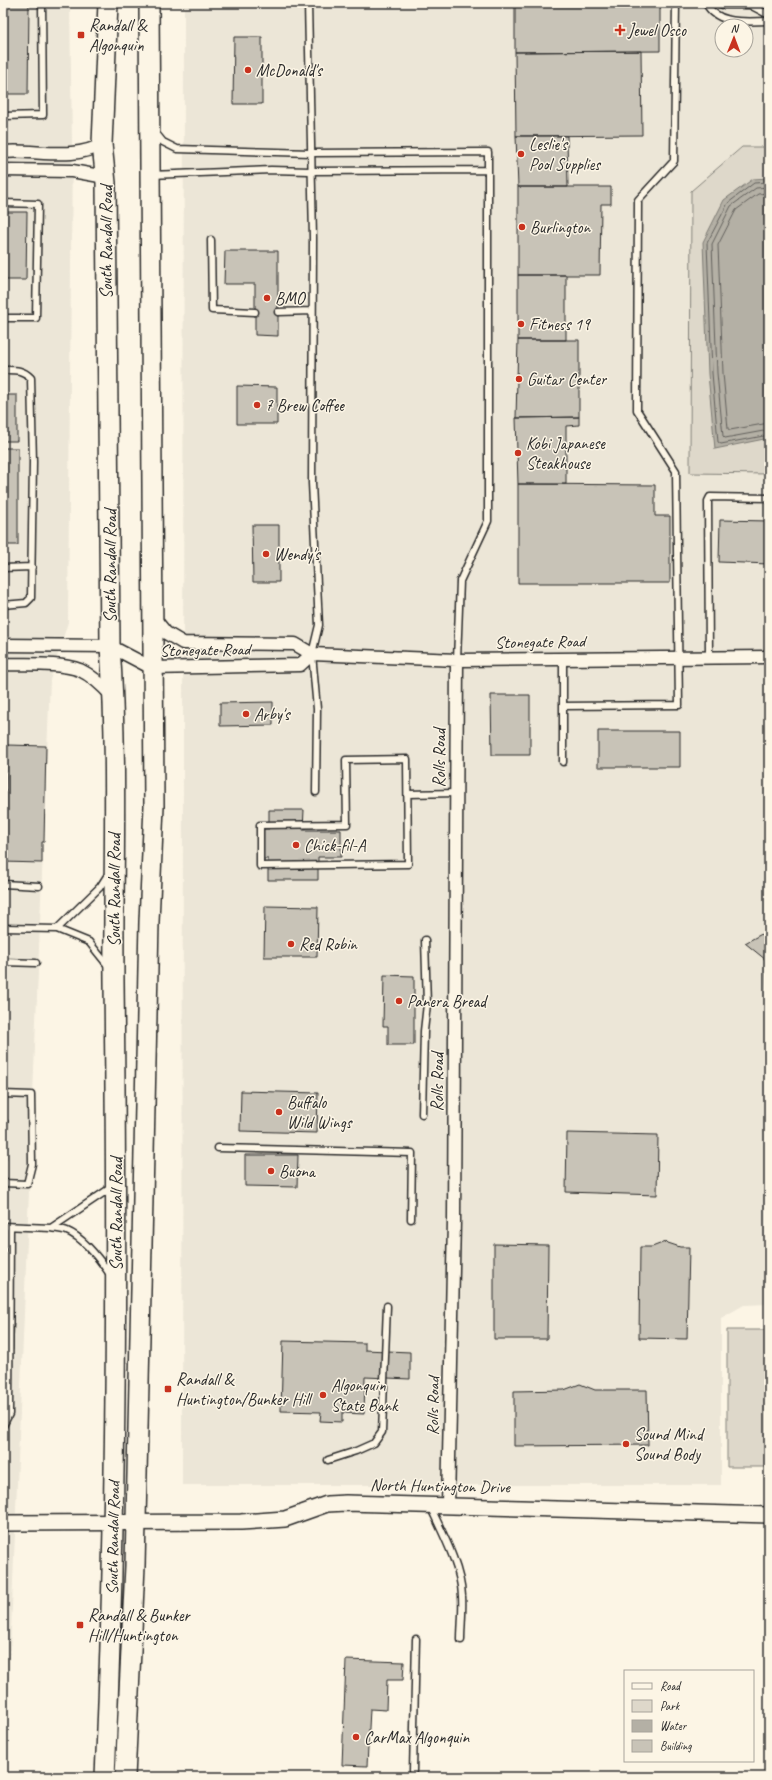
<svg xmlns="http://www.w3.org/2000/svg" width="772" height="1780" font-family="Caveat,sans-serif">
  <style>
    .built { fill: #ece6d7; fill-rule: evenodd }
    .green { fill: #ded8ca; stroke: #84827a }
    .water { fill: #b4b0a5; stroke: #7d7b74 }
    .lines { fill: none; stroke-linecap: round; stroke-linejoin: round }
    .shore { stroke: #62605c; stroke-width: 1 }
    .building { fill: #c8c3b7; stroke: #2b2b2b }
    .service-casing { stroke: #2b2b2b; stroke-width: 9 }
    .minor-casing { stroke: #2b2b2b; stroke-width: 15 }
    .tertiary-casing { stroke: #2b2b2b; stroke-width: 18 }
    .primary-casing { stroke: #2b2b2b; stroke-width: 22 }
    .service { stroke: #fcf5e5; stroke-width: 6 }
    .minor { stroke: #fcf5e5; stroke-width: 12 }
    .tertiary { stroke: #fcf5e5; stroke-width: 15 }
    .primary { stroke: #fcf5e5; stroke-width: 19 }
    .poi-dot { fill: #c8321e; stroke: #fcf5e5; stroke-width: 1.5 }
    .labels { text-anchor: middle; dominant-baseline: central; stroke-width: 3; stroke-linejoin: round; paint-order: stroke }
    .poi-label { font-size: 17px; fill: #2b2b2b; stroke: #fcf5e5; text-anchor: start }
    .street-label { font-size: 17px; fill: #2b2b2b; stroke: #fcf5e5 }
  </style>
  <rect width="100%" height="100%" fill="#fcf5e5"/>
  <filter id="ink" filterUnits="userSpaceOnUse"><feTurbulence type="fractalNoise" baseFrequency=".025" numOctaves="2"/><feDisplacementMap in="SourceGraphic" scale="8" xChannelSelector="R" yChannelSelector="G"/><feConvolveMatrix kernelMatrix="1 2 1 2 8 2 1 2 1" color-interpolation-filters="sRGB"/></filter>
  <g filter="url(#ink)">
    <path class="built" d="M3 3H70L72 145 68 622 50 680 5 1777H3Z
      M184 3H769V147H742L691 192 690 473 769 474V1304L744 1305 721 1318V1485H182ZM722 26H746V50H722Z"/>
    <path class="green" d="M742 147H769V474L690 473 691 191Z
      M727 1330H769V1467H727Z"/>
    <path class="water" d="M769 178V438L715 449 708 374 703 242 724 200 753 179Z"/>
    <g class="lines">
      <path class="shore" d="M769 182 754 183 728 203 707 243 712 373 718 442 721 444 769 435
        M769 187 756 188 731 206 712 244 717 373 723 436 725 438 769 430
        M769 193 758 194 736 210 718 245 723 373 728 429 730 430 769 423"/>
    </g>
    <path class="building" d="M3 3H29L28 94H3Z
      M515 3H660V51L515 52Z
      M234 37H262V104H233Z
      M641 51 642 135 516 136 515 52Z
      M516 136H567L568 187H518Z
      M518 187H611V204H601L600 275H518Z
      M3 212H27L26 280H3Z
      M225 251H278V336L255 335V284H224Z
      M518 275H566V340H518Z
      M518 340H579V417L516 418Z
      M237 386 277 387V424H237Z
      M3 395H17V441H3Z
      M579 417V425L566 426V484H518L516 418Z
      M3 448H18V545H3Z
      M518 484 655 485V516H670V583H518Z
      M720 520 769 521V564L719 562Z
      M252 525H279V582H253Z
      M491 695H530V755H492Z
      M273 702V725L220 726V703Z
      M598 731H680V767H598Z
      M7 745 46 746 44 842H42V863L3 862V809H6Z
      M269 810H304L303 830H341V857H318V880H268V859H262V829H269Z
      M265 906 318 907 317 957H264Z
      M769 930V995H767L766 960 745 943Z
      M384 975 414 976V1045H388V1026H383Z
      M241 1091 318 1093 317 1133 240 1131Z
      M3 1120H8L6 1160H3Z
      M567 1133 658 1135 657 1195 566 1192Z
      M245 1155H298L297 1187 245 1186Z
      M665 1242 680 1247H689L687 1339 639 1338 640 1247H652Z
      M494 1244 548 1245 547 1339H494Z
      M3 1323H14L13 1350H3Z
      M283 1341 365 1343V1350L410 1352V1379L365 1377 364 1414 342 1413V1422L320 1421 321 1412 281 1411Z
      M580 1384 595 1390H647L648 1445 514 1446V1391L564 1390Z
      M346 1660 404 1662 403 1680H387L386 1710 370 1709 367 1766 342 1765Z"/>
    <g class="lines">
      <defs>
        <path id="service" d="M308 3 313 238 312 483 319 625 312 654 317 709 316 792
          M706 3C717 26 748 21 769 21
          M717 3 723 5H750L769 15
          M3 116 43 115 42 3
          M154 131 163 142 177 149 311 153 488 152V521L460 581 457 660
          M151 175 271 170 310 171 488 170
          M3 203 38 204 36 318H3
          M211 240 212 310 255 312
          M278 312 312 311
          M3 370C15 370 22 369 31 378L33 462 31 598 26 603 3 605
          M3 568 32 567
          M709 657 708 501 710 497 769 498
          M563 659V762
          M563 706 679 705 676 471 637 410 638 200 674 161 676 3
          M407 759 408 864 260 866V825L347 824 346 760Z
          M408 794 456 793
          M109 873 100 887 57 929 89 942 109 967
          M3 884 39 886
          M3 928 57 929
          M3 962 36 963
          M3 1094 31 1095 32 1164 27 1184 3 1183
          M422 1114 424 1031 427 1004 425 940
          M218 1148 412 1153 411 1219
          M3 1226 51 1228
          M111 1276C101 1261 84 1238 67 1231 62 1229 56 1229 51 1228L112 1187
          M3 1426 9 1414 10 1227
          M328 1460 356 1451 374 1443 382 1432 387 1306
          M430 1506C442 1532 461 1567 462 1596 463 1611 461 1626 461 1640
          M413 1771 416 1639"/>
        <path id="minor" d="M3 152C34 149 75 161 102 144
          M3 170 72 171 100 176 106 183
          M153 617 166 633 183 643 295 644 312 654 457 660 769 657
          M3 645 110 646 152 668 300 665 312 654
          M3 664C26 665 59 662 80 670 93 676 104 687 113 697
          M448 1505 454 1221 457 660"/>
        <path id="tertiary" d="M3 1523 241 1522 285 1519 327 1504 346 1503 769 1515"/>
        <path id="primary" d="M105 1777C117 1512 117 1247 114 982 113 870 118 758 110 646L106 183 102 144 108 3
          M125 1777 135 1566 149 922 154 806 149 3"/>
      </defs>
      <use href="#service" class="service-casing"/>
      <use href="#minor" class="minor-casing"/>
      <use href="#tertiary" class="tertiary-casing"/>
      <use href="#primary" class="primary-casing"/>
      <use href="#service" class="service"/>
      <use href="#minor" class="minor"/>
      <use href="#tertiary" class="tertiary"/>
      <use href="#primary" class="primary"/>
    </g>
  </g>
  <g class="poi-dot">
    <path d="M618 24h4v4h4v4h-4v4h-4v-4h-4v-4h4z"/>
    <rect x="77" y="31" width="8" height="8" rx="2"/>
    <circle cx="248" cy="70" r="4"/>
    <circle cx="521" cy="154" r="4"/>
    <circle cx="522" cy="227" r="4"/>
    <circle cx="267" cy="298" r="4"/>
    <circle cx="521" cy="324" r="4"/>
    <circle cx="519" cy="379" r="4"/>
    <circle cx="257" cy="405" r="4"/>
    <circle cx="518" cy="453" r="4"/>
    <circle cx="266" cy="554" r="4"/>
    <circle cx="246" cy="714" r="4"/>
    <circle cx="296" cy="845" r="4"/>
    <circle cx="291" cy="944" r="4"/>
    <circle cx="399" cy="1001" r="4"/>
    <circle cx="279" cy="1112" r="4"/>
    <circle cx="271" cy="1171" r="4"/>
    <rect x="164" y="1385" width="8" height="8" rx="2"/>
    <circle cx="323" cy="1395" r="4"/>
    <circle cx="626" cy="1444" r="4"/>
    <rect x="76" y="1621" width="8" height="8" rx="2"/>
    <circle cx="356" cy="1737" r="4"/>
  </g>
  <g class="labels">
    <g class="poi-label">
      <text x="89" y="25">Randall &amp;<tspan x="89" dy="20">Algonquin</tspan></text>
      <text x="628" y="30">Jewel Osco</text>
      <text x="256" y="70">McDonald's</text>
      <text x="529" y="144">Leslie's<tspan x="529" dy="20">Pool Supplies</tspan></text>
      <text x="530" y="227">Burlington</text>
      <text x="275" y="298">BMO</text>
      <text x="529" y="324">Fitness 19</text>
      <text x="527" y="379">Guitar Center</text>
      <text x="265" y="405">7 Brew Coffee</text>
      <text x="526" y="443">Kobi Japanese<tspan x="526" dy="20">Steakhouse</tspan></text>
      <text x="274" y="554">Wendy's</text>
      <text x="254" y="714">Arby's</text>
      <text x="304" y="845">Chick-fil-A</text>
      <text x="299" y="944">Red Robin</text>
      <text x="407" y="1001">Panera Bread</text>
      <text x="287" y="1102">Buffalo<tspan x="287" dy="20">Wild Wings</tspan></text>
      <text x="279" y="1171">Buona</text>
      <text x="176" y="1379">Randall &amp;<tspan x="176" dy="20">Huntington/Bunker Hill</tspan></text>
      <text x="331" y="1385">Algonquin<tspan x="331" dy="20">State Bank</tspan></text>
      <text x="634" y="1434">Sound Mind<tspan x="634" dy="20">Sound Body</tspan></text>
      <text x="88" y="1615">Randall &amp; Bunker<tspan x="88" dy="20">Hill/Huntington</tspan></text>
      <text x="364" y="1737">CarMax Algonquin</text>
    </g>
    <g class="street-label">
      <text transform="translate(106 242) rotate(-90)">South Randall Road</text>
      <text transform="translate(110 566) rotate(-90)">South Randall Road</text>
      <text transform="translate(540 642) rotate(-1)">Stonegate Road</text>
      <text transform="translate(205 650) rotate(-1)">Stonegate Road</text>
      <text transform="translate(439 758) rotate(-90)">Rolls Road</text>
      <text transform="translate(114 890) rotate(-90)">South Randall Road</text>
      <text transform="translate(437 1082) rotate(-90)">Rolls Road</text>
      <text transform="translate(116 1214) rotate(-90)">South Randall Road</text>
      <text transform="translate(433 1406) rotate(-89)">Rolls Road</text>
      <text transform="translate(440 1486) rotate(1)">North Huntington Drive</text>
      <text transform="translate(113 1538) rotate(-89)">South Randall Road</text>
    </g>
  </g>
  <rect width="772" height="1780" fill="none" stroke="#fcf5e5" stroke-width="16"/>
  <rect x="8" y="8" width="756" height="1764" fill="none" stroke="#2b2b2b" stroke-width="1.5" filter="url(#ink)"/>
  <rect x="624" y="1670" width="130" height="92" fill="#fcf5e5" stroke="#a8a49b"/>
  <rect x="632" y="1683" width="20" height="6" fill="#fcf5e5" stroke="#a8a49b"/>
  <text x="660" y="1690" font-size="12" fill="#2b2b2b">Road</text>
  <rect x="632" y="1700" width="20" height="12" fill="#ded8ca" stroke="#a8a49b"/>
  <text x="660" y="1710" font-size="12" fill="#2b2b2b">Park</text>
  <rect x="632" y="1720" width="20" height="12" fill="#b4b0a5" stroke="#a8a49b"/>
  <text x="660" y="1730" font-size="12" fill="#2b2b2b">Water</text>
  <rect x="632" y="1740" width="20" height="12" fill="#c8c3b7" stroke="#a8a49b"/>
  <text x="660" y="1750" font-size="12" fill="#2b2b2b">Building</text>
  <g transform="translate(734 38) rotate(1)"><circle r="19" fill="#fcf5e5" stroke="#a8a49b"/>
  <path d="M0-3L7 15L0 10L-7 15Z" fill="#c8321e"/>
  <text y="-6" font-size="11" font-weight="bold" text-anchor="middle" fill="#2b2b2b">N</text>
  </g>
</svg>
